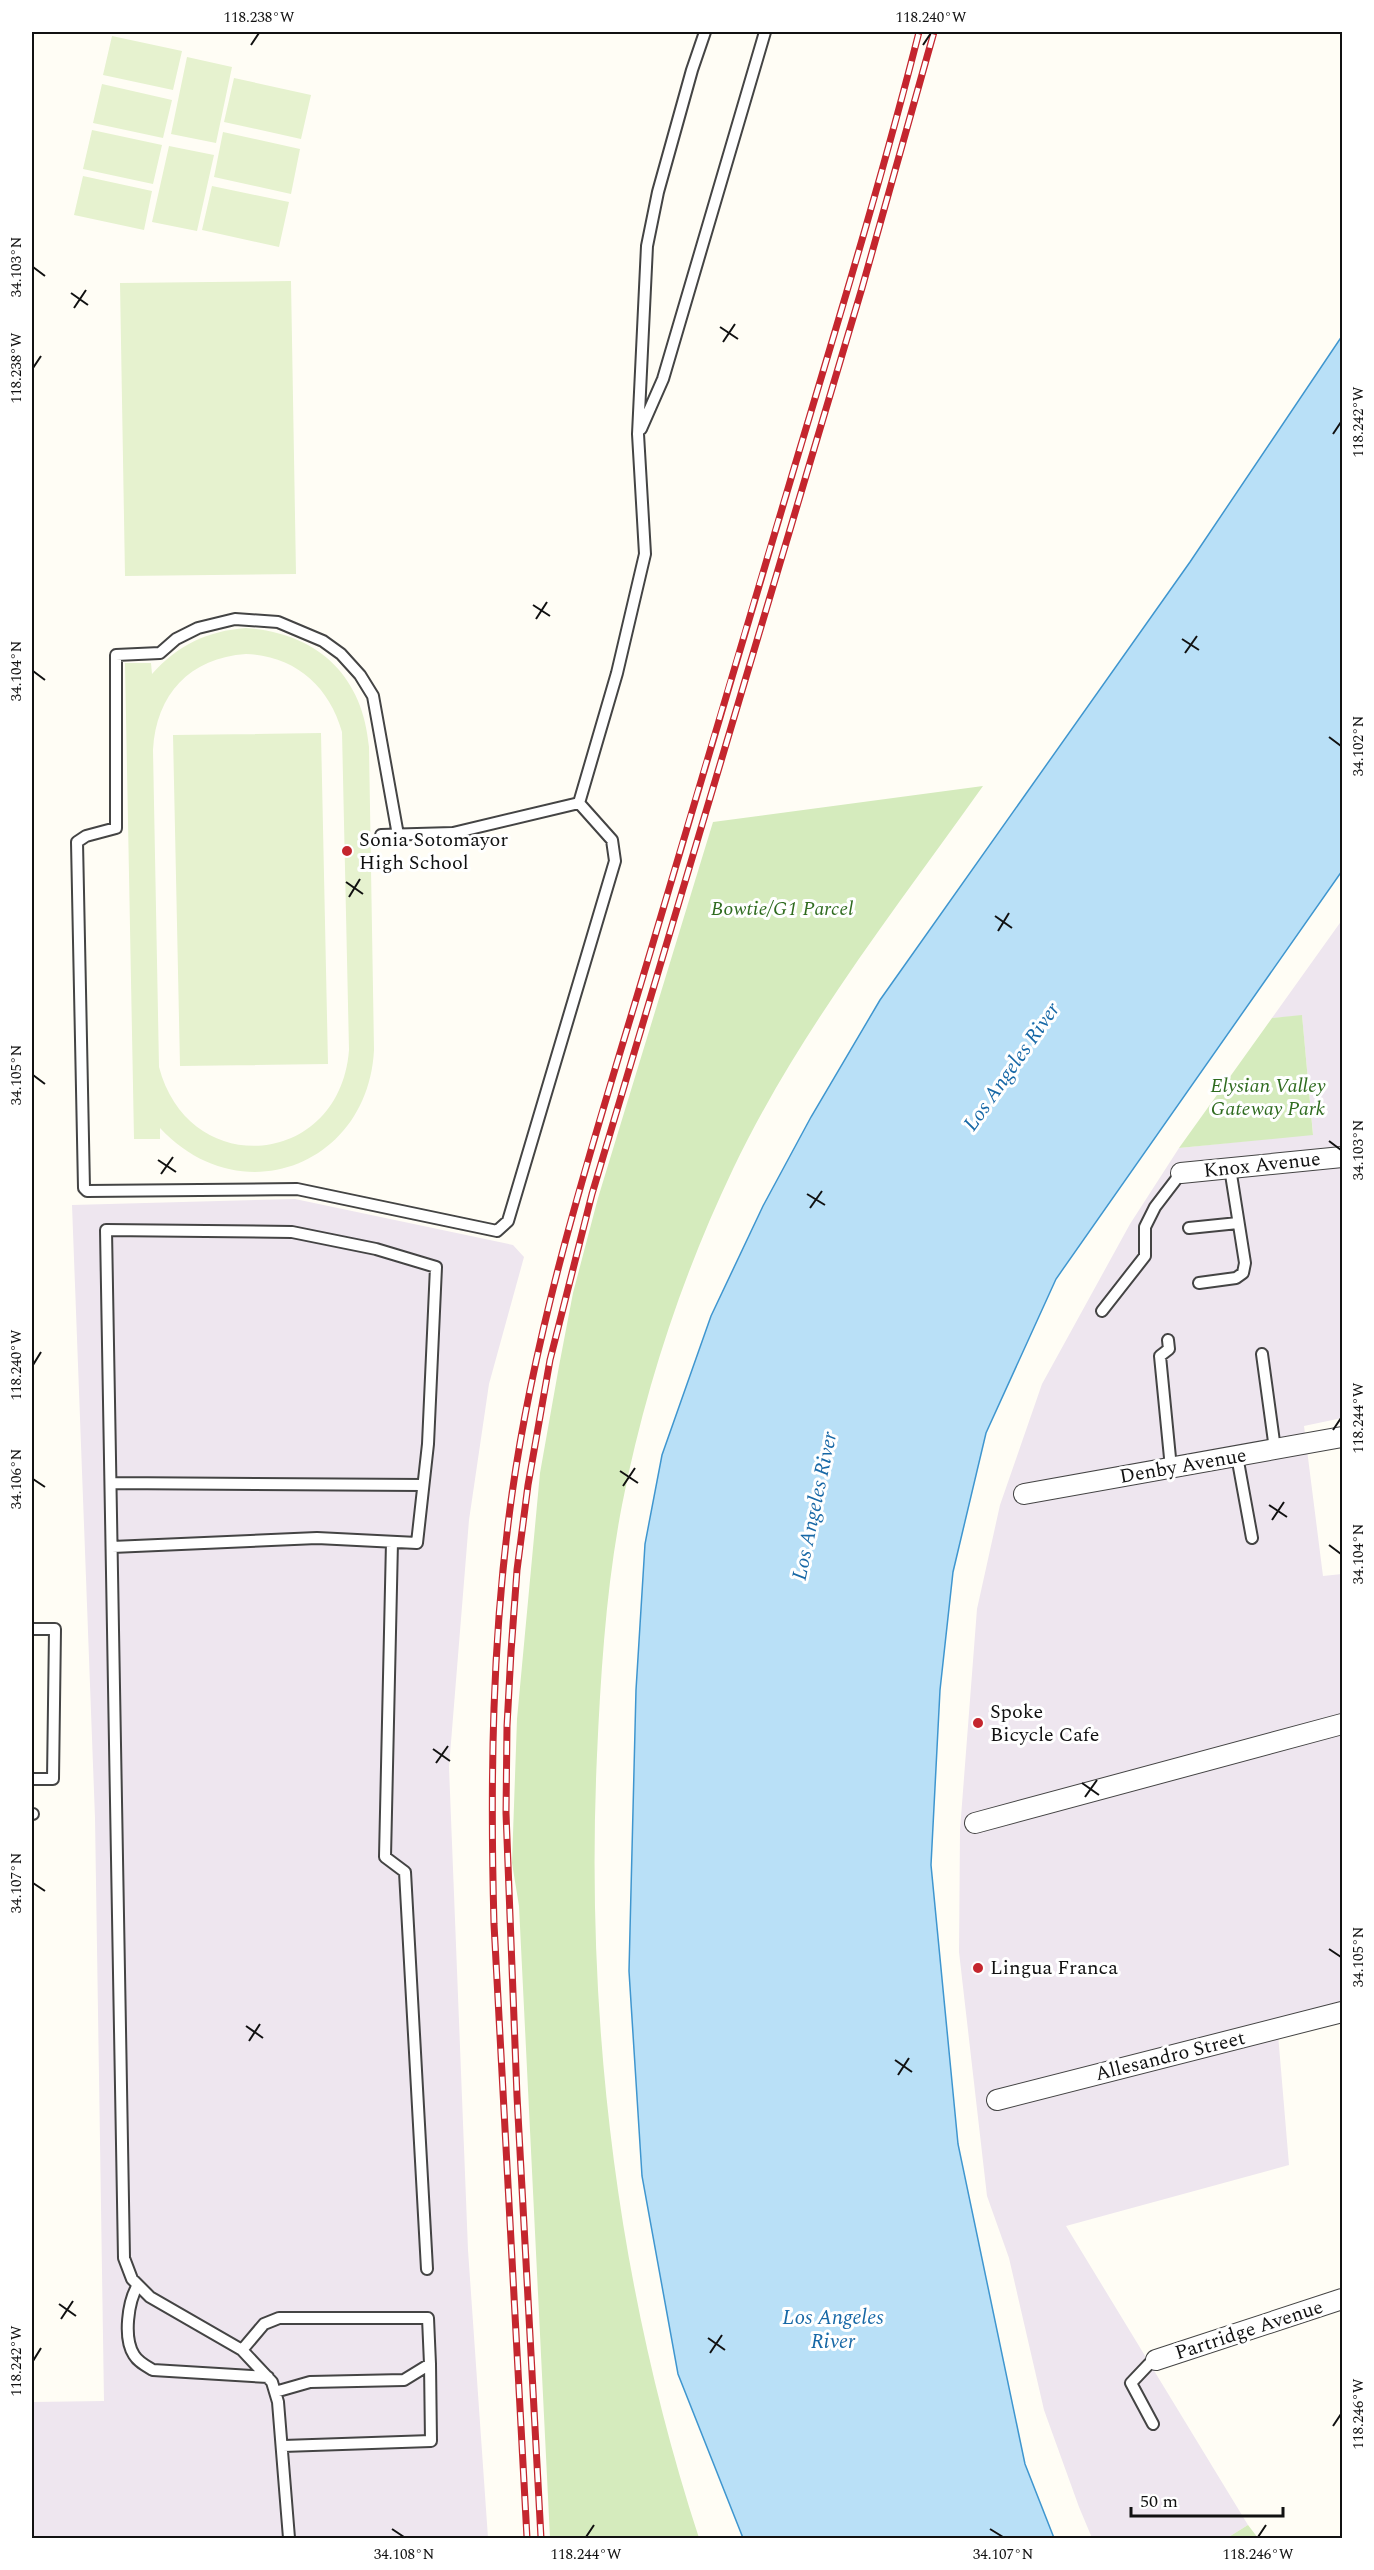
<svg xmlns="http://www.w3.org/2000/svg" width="1374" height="2570" font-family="Spectral,serif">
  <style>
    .industrial { fill: #eee6ef }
    .green { fill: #d5ebbd }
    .pitch { fill: #e6f2cf; fill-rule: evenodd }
    .water { fill: #b9e0f7; stroke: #3f96cf; stroke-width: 1.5 }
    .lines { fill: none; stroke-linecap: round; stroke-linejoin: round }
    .service-casing { stroke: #444; stroke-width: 14 }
    .minor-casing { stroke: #444; stroke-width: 22 }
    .service { stroke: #fff; stroke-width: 10 }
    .minor { stroke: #fff; stroke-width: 20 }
    .rail-casing { stroke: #c4262e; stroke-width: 7 }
    .rail { stroke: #fff; stroke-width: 4.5; stroke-dasharray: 14; stroke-linecap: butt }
    .ticks { fill: none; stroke: #111; stroke-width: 2 }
    .poi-dot { fill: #c4262e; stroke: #fff; stroke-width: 2 }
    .labels { text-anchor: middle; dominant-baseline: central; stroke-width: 6; stroke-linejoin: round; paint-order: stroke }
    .poi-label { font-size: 20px; fill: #111; stroke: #fff; text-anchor: start }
    .park-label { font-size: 20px; font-style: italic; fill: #2f6b1f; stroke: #fff }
    .street-label { font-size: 20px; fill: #111; stroke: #fff }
    .water-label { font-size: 21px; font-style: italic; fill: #1768a6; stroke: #fff }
    .neatline { fill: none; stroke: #111; stroke-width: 2 }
    .ticks-label { font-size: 15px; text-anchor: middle; fill: #111 }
  </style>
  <rect width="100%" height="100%" fill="#fffdf5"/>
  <path class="industrial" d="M1342 920V1418L1304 1426 1323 1576 1342 1574V2017L1278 2034 1289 2165 1066 2226 1248 2525 1227 2538H1092L1079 2507 1044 2410 1009 2258 987 2196 959 1952 960 1830 977 1609 1000 1505 1042 1384 1130 1224 1179 1148 1313 1134 1302 1016 1272 1018Z
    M295 1199 513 1245 524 1257 489 1384 469 1520 449 1767 468 2250 488 2538H32V2402L104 2401 95 1818 72 1205Z"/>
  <path class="green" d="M983 786C895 910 799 1031 733 1169 682 1276 645 1388 622 1505 606 1588 601 1671 597 1755 585 2020 617 2287 699 2538H550L519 1906 512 1863 517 1719 540 1473 559 1366 573 1293 598 1198 713 822Z
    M1302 1015 1313 1135 1179 1148 1272 1018Z
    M1248 2525 1258 2538H1227Z"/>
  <path class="pitch" d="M112 36 182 51 173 90 103 75Z
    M187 57 232 67 216 143 171 134Z
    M234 78 311 95 301 139 224 122Z
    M102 84 172 100 163 138 93 123Z
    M92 130 162 145 153 184 83 169Z
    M223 132 300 149 291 194 214 177Z
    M169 146 214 155 197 231 152 222Z
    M83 176 152 191 144 230 74 215Z
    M212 186 289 202 279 247 202 230Z
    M291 281 296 574 125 576 120 283Z
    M246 628C317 633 363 675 369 747L374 1050C368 1166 240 1214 160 1128V1139H134L125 663H151L152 674C178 645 207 631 246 628ZM246 654C295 656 329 686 342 732L349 1050C340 1168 189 1181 159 1067L153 750C156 694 190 658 246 654Z
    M321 733 328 1064 180 1066 173 735Z"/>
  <path class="water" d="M1342 336V871L1056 1279 986 1433 953 1572 940 1690 931 1865 958 2144 1025 2464 1054 2538H743L678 2374 642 2176 629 1971 636 1690 645 1544 662 1455 711 1316 763 1206 811 1117 880 1000 1190 562Z"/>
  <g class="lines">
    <defs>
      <path id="service" d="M641 429 663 379 765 32
        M381 835 453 833 579 803 617 673 645 554 638 434 647 246 658 192 692 70 705 32
        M398 835 373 696 360 675 341 654 323 641 278 622 235 619 198 628 176 639 160 653 116 655V828L86 836 77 842 84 1188 87 1191 297 1189 497 1231 508 1221 615 861 612 840 579 803
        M1189 1228 1238 1223
        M1199 1283 1236 1278 1243 1273 1245 1263 1230 1168
        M1102 1311 1145 1256V1227L1155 1207 1181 1173
        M1168 1340 1169 1349 1160 1356 1171 1468
        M1262 1354 1275 1449
        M1237 1456 1252 1538
        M111 1483 423 1485
        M392 1542 385 1857 405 1872 427 2269
        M112 1547 317 1538 417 1543 428 1444 436 1267 376 1249 292 1232 106 1230 124 2258 132 2279 150 2297 242 2350 272 2382 278 2402 289 2538
        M32 1629H55L53 1779H32
        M32 1814H33
        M138 2285C128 2301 123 2338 134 2355 138 2362 146 2366 153 2370L268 2377
        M242 2350 264 2324 279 2318H428L430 2364 404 2380 310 2382 275 2392
        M1153 2424 1131 2383 1149 2364 1156 2360
        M283 2446 431 2441 430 2364"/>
      <path id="minor" d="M1181 1173 1342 1157
        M1024 1494 1342 1437
        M975 1823 1342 1724
        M997 2100 1342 2012
        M1156 2360 1342 2299"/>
    </defs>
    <use href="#service" class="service-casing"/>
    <use href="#minor" class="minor-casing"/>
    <use href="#service" class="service"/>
    <use href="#minor" class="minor"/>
    <defs>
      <path id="rail" d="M527 2538 494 1924C490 1780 492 1636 512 1494 538 1309 597 1131 650 953 699 787 748 621 798 455 840 315 883 174 919 32
        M541 2538 517 2096 506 1813 507 1726 511 1652 517 1570 528 1485 550 1360 592 1194 862 288 934 32"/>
    </defs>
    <use href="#rail" class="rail-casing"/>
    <use href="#rail" class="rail"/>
  </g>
  <path class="ticks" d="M251 45 259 33M923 45 931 33M33 267 45 276M71 293 88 305M74 308 86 290M720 327 738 339M723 342 735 324M33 368 41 356M1333 434 1341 422M533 605 550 616M536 619 547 602M1182 639 1199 650M1185 653 1197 636M33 671 45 680M1329 737 1341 746M346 882 363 894M349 897 360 879M995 916 1012 928M998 931 1009 913M33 1075 45 1084M1329 1141 1341 1150M158 1160 176 1172M161 1174 173 1157M807 1194 825 1205M810 1208 822 1191M33 1365 41 1352M1333 1430 1341 1418M620 1471 638 1483M33 1479 45 1487M623 1486 635 1468M1269 1505 1287 1517M1272 1520 1284 1502M1329 1545 1341 1554M433 1749 450 1761M436 1763 448 1746M1082 1783 1099 1795M1085 1797 1097 1780M33 1883 45 1891M1329 1949 1341 1957M246 2026 263 2038M249 2041 260 2024M895 2060 912 2072M898 2075 909 2058M59 2304 76 2316M61 2319 73 2301M708 2338 725 2350M710 2353 722 2335M33 2361 41 2348M1333 2426 1341 2414M392 2529 404 2537M990 2529 1003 2537M586 2537 594 2525M1258 2537 1266 2525"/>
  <g class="poi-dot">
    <circle cx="347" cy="851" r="6"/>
    <circle cx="978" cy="1723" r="6"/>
    <circle cx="978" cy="1968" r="6"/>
  </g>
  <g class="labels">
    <g class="poi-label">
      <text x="359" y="840">Sonia Sotomayor<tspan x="359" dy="23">High School</tspan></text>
      <text x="990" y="1712">Spoke<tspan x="990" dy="23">Bicycle Cafe</tspan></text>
      <text x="990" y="1968">Lingua Franca</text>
    </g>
    <g class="park-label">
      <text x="782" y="909">Bowtie/G1 Parcel</text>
      <text x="1268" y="1086">Elysian Valley<tspan x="1268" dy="23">Gateway Park</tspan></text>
    </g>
    <g class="street-label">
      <text transform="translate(1262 1165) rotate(-6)">Knox Avenue</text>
      <text transform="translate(1183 1466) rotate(-10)">Denby Avenue</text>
      <text transform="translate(1170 2056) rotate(-14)">Allesandro Street</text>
      <text transform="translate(1249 2330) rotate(-18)">Partridge Avenue</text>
    </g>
    <g class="water-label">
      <text transform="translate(1012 1067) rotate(-55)">Los Angeles River</text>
      <text transform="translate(815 1506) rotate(-78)">Los Angeles River</text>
      <text x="833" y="2318">Los Angeles<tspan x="833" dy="24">River</tspan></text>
    </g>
  </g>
  <rect width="1374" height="2570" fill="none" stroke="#ffffff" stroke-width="66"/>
  <path d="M1131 2507v9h152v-9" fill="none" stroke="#111111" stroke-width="3"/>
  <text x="1140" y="2507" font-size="18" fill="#111111" stroke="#ffffff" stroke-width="4.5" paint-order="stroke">50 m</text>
  <rect x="33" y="33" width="1308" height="2504" class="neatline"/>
  <g class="ticks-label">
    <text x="259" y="22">118.238°W</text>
    <text x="931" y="22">118.240°W</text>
    <text transform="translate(16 267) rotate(-90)" y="5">34.103°N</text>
    <text transform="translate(16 368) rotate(-90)" y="5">118.238°W</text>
    <text transform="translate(1358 422) rotate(-90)" y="5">118.242°W</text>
    <text transform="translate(16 671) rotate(-90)" y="5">34.104°N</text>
    <text transform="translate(1358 746) rotate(-90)" y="5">34.102°N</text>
    <text transform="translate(16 1075) rotate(-90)" y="5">34.105°N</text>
    <text transform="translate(1358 1150) rotate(-90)" y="5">34.103°N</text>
    <text transform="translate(16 1365) rotate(-90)" y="5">118.240°W</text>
    <text transform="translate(1358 1418) rotate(-90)" y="5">118.244°W</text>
    <text transform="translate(16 1479) rotate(-90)" y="5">34.106°N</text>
    <text transform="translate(1358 1554) rotate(-90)" y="5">34.104°N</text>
    <text transform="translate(16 1883) rotate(-90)" y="5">34.107°N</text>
    <text transform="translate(1358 1957) rotate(-90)" y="5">34.105°N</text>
    <text transform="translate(16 2361) rotate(-90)" y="5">118.242°W</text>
    <text transform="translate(1358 2414) rotate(-90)" y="5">118.246°W</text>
    <text x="404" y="2559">34.108°N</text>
    <text x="586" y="2559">118.244°W</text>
    <text x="1003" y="2559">34.107°N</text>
    <text x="1258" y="2559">118.246°W</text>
  </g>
</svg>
